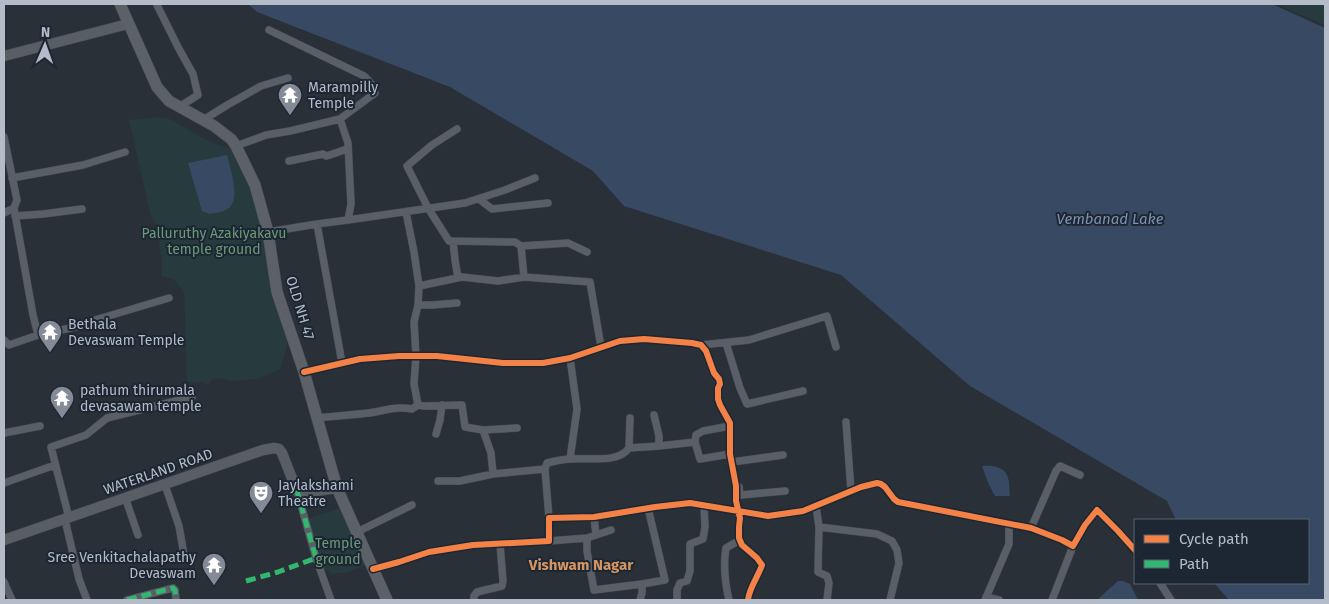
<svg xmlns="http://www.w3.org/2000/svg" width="1329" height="604" font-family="'Fira Sans',sans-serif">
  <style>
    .green { fill: #273a3e }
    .water { fill: #384963 }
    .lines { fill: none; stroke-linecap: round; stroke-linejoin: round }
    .minor-casing { stroke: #484c53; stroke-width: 8 }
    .secondary-casing { stroke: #484c53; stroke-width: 11 }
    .primary-casing { stroke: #484c55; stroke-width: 12 }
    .minor { stroke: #5a5e66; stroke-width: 7 }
    .secondary { stroke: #595d64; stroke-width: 10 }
    .primary { stroke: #5c6168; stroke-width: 11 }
    .quiet { stroke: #33b770; stroke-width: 5; stroke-dasharray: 10 5; stroke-linecap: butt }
    .cycleway-casing { stroke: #1d2633; stroke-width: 9 }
    .cycleway { stroke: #f48246; stroke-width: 6 }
    .labels { text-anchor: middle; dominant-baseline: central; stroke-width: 4; stroke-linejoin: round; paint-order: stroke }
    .poi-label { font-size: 14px; fill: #b4bcc9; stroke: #1d2633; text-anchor: start }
    .park-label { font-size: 14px; fill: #6b9a76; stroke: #1d2633 }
    .street-label { font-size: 14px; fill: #b4bcc9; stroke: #1d2633 }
    .water-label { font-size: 15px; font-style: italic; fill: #7c92b1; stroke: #1d2633 }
    .neighbourhood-label { font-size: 15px; font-weight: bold; fill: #d59563; stroke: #1d2633 }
  </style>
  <rect width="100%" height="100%" fill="#2a3038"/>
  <path class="green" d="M1276 4 1325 5V25Z
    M156 117 168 118 201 137 216 144 235 150 255 193 285 318 287 345 280 369 257 379 231 381 219 378 211 380 208 385 201 381 196 383 187 381 184 291 173 279 161 276 162 263 156 224 151 217 129 120Z
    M343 507 368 564 349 572 330 574 328 570 322 572 304 520Z"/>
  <path class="water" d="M248 4H1272L1325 28V600H1274L1271 599 1267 600H1229L1214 583H1308V520H1176L1167 501 970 386 841 275 624 206 593 171 450 87 257 12Z
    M227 155C230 169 241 197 229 208 224 212 216 213 210 214L202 211 188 163Z
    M982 466C991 465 1003 466 1007 475 1010 481 1009 490 1010 496H995L989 485Z
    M1118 581H1123L1130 584 1138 600H1097Z"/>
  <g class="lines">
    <defs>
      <path id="minor" d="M157 5 179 49 193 74 198 95 179 107
        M269 30 364 76C369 80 374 87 375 93L340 119
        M203 120 229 104 261 86 288 78
        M457 129 432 145 407 166 428 208 449 241 515 242 521 246 524 277
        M4 137 17 200 14 208 4 213
        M236 146 266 135 290 131 340 119 348 143 351 204 348 220
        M289 161 323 154 326 156C334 154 340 151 348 149
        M12 178 83 165 125 152
        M479 199 492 209 548 203
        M14 208 33 315 38 335
        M406 212 414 252 419 286 418 305 414 322 416 356 414 384 418 405 423 406 462 405 465 427 483 430 491 453 493 474
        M15 216 43 214 82 209
        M317 224 342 363
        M268 232 317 224 348 220 465 203 505 190 535 178
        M453 241 455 260 458 278
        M521 246 568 243 587 252
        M419 286 462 277 498 281 524 277 590 282 601 347
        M418 305H432L457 303
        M4 340 9 345 38 335 84 325 95 320 169 298
        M726 343 740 388 747 404 803 391
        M701 345 749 340 827 316 836 347
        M570 358 577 409 570 459
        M304 372 360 359 399 356H437L503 363H543L570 358 620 341 644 339 692 343 701 345 706 351 714 373 719 379 720 384 718 388V399L720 405 730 423V454L736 486V501L740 518 739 527V538L742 545 757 558 762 565C758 577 749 588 748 600
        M654 415 659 436V446
        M317 418C334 416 352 415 369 413 384 411 396 406 412 409L418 405
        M846 422 851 491
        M730 426 703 431 696 435 695 442 700 459 730 454
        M483 430 517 428
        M4 433 40 426
        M436 434 440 420 442 405
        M629 448 630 418
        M732 462 783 455
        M545 469 549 518
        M438 481H460L493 474 545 469 547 463C555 461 563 459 571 459 588 457 618 464 629 448L659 446 695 442
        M4 483 55 465
        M165 485 179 526 184 555
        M739 487 740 495 785 491
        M297 491 316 558 331 600
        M125 497 138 535
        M816 506 819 527 818 572 827 576 829 583 827 600
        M594 517 596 535
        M69 518 51 447 86 435 107 418 192 397
        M65 520 79 579 87 600
        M819 527 877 534 892 541 897 550 899 563 890 600
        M1031 528 1056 471 1060 466 1080 475
        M357 532 412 505
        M587 538V551L594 590 642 584
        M549 541 587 538 611 530
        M373 569 399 562 429 552 473 545 549 541V518L594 517 655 507 690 503 768 516 803 511 861 487 877 483 881 484 885 487 894 499 898 502 1031 528 1062 540 1073 546 1085 525 1097 510 1118 531 1135 550
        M4 582 12 600
        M1160 583 1171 600
        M986 597 999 600
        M127 600 173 588 175 590 176 600
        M474 600V596L477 592 502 586 503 581 500 544
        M640 600 642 593V584L665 580 648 508
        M677 600V590L680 583 687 581 690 571V544L703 539 705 527 704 506
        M729 600C725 583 723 566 726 548L740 540
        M985 600 1009 544V524
        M1052 600 1073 546"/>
      <path id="secondary" d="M4 56 128 24
        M4 540 263 450 274 448 279 449 282 453 297 491 309 492 337 488"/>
      <path id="primary" d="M120 4 157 87 169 101 214 126 231 139 236 146 255 185 268 232 277 292 304 372 337 488 387 600"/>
    </defs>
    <use href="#minor" class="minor-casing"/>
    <use href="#secondary" class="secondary-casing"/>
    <use href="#primary" class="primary-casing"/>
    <use href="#minor" class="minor"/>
    <use href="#secondary" class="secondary"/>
    <use href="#primary" class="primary"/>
    <path class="quiet" d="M246 581 278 572 316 558 297 491
      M127 600 173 588 175 590 176 600"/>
    <defs>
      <path id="cycleway" d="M304 372 360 359 399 356H437L503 363H543L570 358 620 341 644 339 692 343 701 345 706 351 714 373 719 379 720 384 718 388V399L720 405 730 423V454L736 486V501L740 518 739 527V538L742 545 757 558 762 565C758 577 749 588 748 600
        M373 569 399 562 429 552 473 545 549 541V518L594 517 655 507 690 503 768 516 803 511 861 487 877 483 881 484 885 487 894 499 898 502 1031 528 1062 540 1073 546 1085 525 1097 510 1118 531 1135 550"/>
    </defs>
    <use href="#cycleway" class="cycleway-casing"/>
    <use href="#cycleway" class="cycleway"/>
  </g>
  <defs>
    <symbol id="temple-pin" viewBox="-11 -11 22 30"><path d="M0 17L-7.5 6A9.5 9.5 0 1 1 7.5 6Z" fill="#848b96" stroke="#1d2633"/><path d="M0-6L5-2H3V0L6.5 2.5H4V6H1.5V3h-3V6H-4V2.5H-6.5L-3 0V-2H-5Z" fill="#fff"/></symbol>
    <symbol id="theatre-pin" viewBox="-11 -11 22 30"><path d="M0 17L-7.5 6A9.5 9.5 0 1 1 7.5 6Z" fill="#848b96" stroke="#1d2633"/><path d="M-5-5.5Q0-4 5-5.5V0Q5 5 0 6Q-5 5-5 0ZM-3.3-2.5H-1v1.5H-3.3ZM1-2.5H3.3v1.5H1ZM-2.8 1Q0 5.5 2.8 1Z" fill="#fff"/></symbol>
  </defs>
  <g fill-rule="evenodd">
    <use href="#temple-pin" x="276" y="81" width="28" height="38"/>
    <use href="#temple-pin" x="36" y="318" width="28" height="38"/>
    <use href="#temple-pin" x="48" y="384" width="28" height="38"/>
    <use href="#theatre-pin" x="247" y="479" width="28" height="38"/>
    <use href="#temple-pin" x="200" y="551" width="28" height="38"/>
  </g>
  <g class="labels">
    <g class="poi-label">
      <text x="308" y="87">Marampilly<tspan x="308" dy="16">Temple</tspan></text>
      <text x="68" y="324">Bethala<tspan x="68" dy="16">Devaswam Temple</tspan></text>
      <text x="80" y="390">pathum thirumala<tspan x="80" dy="16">devasawam temple</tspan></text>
      <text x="278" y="485">Jaylakshami<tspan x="278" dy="16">Theatre</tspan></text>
      <text x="196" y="557" text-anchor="end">Sree Venkitachalapathy<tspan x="196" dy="16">Devaswam</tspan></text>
    </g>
    <g class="park-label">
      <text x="214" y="233">Palluruthy Azakiyakavu<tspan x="214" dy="16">temple ground</tspan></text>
      <text x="338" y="543">Temple<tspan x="338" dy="16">ground</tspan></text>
    </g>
    <g class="street-label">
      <text transform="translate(300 308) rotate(73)">OLD NH 47</text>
      <text transform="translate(158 472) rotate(-19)">WATERLAND ROAD</text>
    </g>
    <g class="water-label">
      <text x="1110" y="219">Vembanad Lake</text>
    </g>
    <g class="neighbourhood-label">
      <text x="581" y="565">Vishwam Nagar</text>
    </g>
  </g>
  <rect width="1329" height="604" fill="none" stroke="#b4bcc9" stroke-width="10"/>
  <rect x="1134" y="519" width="175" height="65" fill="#1d2633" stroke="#59626f"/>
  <rect x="1144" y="535" width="25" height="8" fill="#f48246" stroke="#59626f"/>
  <text x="1179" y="544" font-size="15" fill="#b4bcc9">Cycle path</text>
  <rect x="1144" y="560" width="25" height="8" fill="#33b770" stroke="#59626f"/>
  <text x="1179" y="569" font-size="15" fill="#b4bcc9">Path</text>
  <g transform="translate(45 45) rotate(2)" stroke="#1d2633" stroke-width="4" paint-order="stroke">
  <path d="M0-4L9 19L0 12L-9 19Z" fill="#b4bcc9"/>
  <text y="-8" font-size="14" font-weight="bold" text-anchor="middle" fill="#b4bcc9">N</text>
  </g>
</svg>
